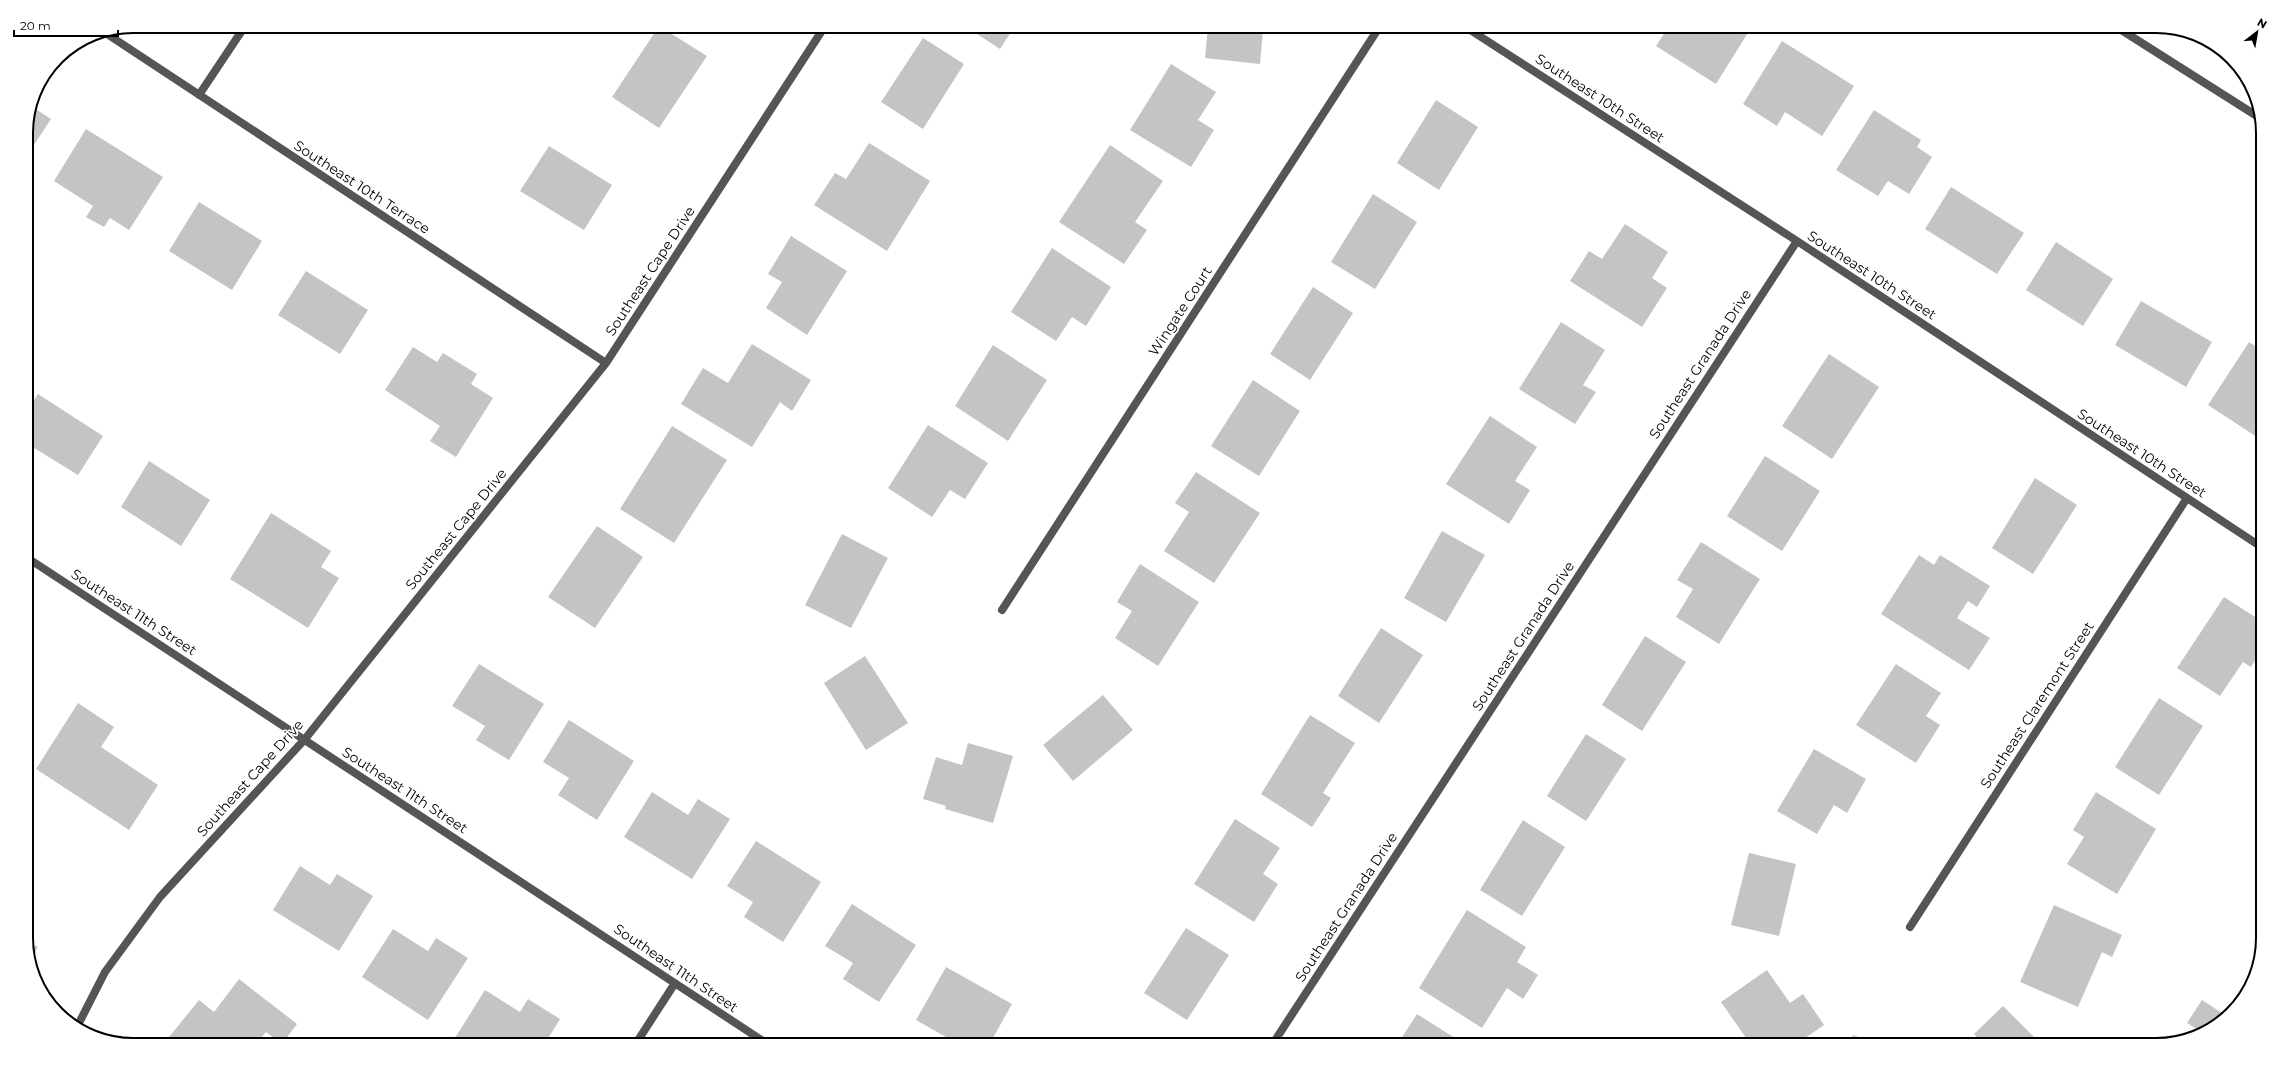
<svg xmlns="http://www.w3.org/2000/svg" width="2289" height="1071" font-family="Montserrat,sans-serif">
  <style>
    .building { fill: #c4c4c4 }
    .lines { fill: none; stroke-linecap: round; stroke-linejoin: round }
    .service { stroke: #555; stroke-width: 8 }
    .minor { stroke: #555; stroke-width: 8 }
    .labels { text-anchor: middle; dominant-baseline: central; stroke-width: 3.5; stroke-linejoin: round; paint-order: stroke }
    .street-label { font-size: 14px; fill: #000; stroke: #fff }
    .rim { fill: none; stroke: #000; stroke-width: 2 }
  </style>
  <rect width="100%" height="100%" fill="#fff"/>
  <path class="building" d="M659 26 707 56 659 128 612 97Z
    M965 26H1015L1000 49Z
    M1208 26H1280V32L1263 30 1260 64 1205 58Z
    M1669 26H1740L1749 31 1716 84 1656 46Z
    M923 38 964 64 923 129 881 102Z
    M1782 41 1854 86 1822 136 1785 112 1777 126 1743 104Z
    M1171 64 1216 92 1198 120 1214 130 1191 167 1130 130Z
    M1436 100 1478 127 1439 190 1397 163Z
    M31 106 51 119 26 157V127Z
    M1874 110 1921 140 1917 147 1932 157 1909 194 1888 181 1878 196 1836 170Z
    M86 129 163 177 129 230 110 218 104 227 86 217 93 206 54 181Z
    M869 143 930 181 887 251 814 205 835 173 846 179Z
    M1110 145 1163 181 1135 222 1147 230 1124 264 1059 222Z
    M549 146 612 185 584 230 520 191Z
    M1951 187 2024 233 1997 274 1925 229Z
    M1373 194 1417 222 1375 289 1331 262Z
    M199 202 262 241 232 290 169 251Z
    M1625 224 1668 252 1652 278 1667 288 1642 327 1570 281 1589 251 1602 259Z
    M791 236 847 271 807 335 766 308 782 282 768 274Z
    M2056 242 2113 279 2083 326 2026 290Z
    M1052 248 1111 287 1086 326 1072 317 1056 341 1011 312Z
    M306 271 368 310 340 354 278 315Z
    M1313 287 1353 313 1310 380 1270 354Z
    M2141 301 2212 342 2186 387 2115 345Z
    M1561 322 1605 350 1583 385 1596 392 1575 424 1519 389Z
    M2249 342 2263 351V441L2208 405Z
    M752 344 811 380 792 411 780 402 752 447 681 404 703 368 728 383Z
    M993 345 1047 380 1008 441 955 406Z
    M413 347 437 362 443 353 477 374 471 384 493 398 456 457 430 441 440 426 385 390Z
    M1829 354 1879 387 1832 459 1782 426Z
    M1253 380 1300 411 1259 476 1211 446Z
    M38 394 103 436 78 475 26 443V413Z
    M1490 416 1537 447 1515 481 1530 490 1509 524 1446 484Z
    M928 425 988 463 965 499 950 490 932 517 888 488Z
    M672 426 727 460 674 543 620 509Z
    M1765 456 1820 491 1782 551 1727 516Z
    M149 461 210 500 181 546 121 507Z
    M1196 472 1260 513 1214 583 1164 551 1189 512 1175 503Z
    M2035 478 2077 505 2033 574 1992 548Z
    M271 513 331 551 321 567 339 578 308 628 230 579Z
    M597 526 643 557 595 628 548 597Z
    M1442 531 1485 555 1446 622 1404 598Z
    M842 534 888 558 851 628 805 605Z
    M1701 542 1760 579 1719 644 1676 617 1693 589 1677 580Z
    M1919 555 1934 565 1940 555 1990 586 1977 607 1968 601 1957 618 1990 638 1969 670 1881 614Z
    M1140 564 1199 602 1158 666 1115 638 1132 611 1117 602Z
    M2224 597 2263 622V648L2251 667 2243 662 2220 696 2177 668Z
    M1381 628 1423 655 1379 723 1338 696Z
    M1645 636 1686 662 1642 731 1602 705Z
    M865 656 908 723 866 750 824 683Z
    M479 664 544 704 509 760 476 740 485 726 452 706Z
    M1896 664 1941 693 1926 716 1940 725 1916 763 1856 725Z
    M1103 695 1133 730 1073 781 1043 745Z
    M2159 698 2203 726 2159 795 2115 767Z
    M78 703 114 727 101 747 158 785 129 830 36 769Z
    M1310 715 1355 743 1323 793 1331 798 1312 827 1261 794Z
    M569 720 634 761 597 820 558 795 569 778 543 762Z
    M1586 734 1626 759 1586 821 1547 796Z
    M968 743 1013 756 993 823 945 809 946 806 923 799 936 757 962 765Z
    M1814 749 1866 779 1847 813 1834 805 1817 834 1777 811Z
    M652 792 688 815 698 799 730 819 692 879 624 837Z
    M2096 792 2156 829 2117 894 2067 864 2084 837 2073 830Z
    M1235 819 1280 848 1263 874 1278 884 1254 922 1194 884Z
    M1523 820 1565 847 1522 916 1480 890Z
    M756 841 821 882 783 942 744 917 753 902 727 886Z
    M1749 853 1796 864 1779 936 1731 925Z
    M300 866 330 885 337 874 373 896 339 951 273 910Z
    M852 904 916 945 879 1002 843 979 853 963 825 946Z
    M2054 905 2122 935 2112 957 2102 952 2078 1007 2020 982Z
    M1467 910 1526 947 1517 962 1538 975 1523 999 1507 988 1482 1028 1419 988Z
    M1186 928 1229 955 1187 1020 1144 993Z
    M393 929 428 951 436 938 468 958 428 1020 362 977Z
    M26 941 38 947 31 959 26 945Z
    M946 967 1012 1004 989 1045H960L916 1020Z
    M1767 970 1790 1003 1803 994 1824 1025 1795 1045H1751L1721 1002Z
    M239 979 297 1024 282 1044 266 1032 255 1045H169L165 1042 199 1000 214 1012Z
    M485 990 520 1012 528 999 560 1019 544 1045H466L455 1038Z
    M2202 1000 2225 1015 2215 1027 2200 1031 2187 1023Z
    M2003 1006 2042 1045H1976L1980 1041 1974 1034Z
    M1417 1014 1466 1045H1397Z
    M1853 1035 1880 1045H1849Z
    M1067 1038 1082 1045H1063Z"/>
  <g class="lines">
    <path class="service" d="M2115 26 2260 118"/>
    <path class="minor" d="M1464 26 1797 241 2263 548
      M104 32 606 363
      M199 95 245 26
      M26 557 769 1045
      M1002 610 1380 26
      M1910 927 2187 498
      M78 1025 105 972 160 897 305 739 606 363 825 26
      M635 1045 675 983
      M1272 1045 1797 241"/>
  </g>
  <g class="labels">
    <g class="street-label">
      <text transform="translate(1600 98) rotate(33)">Southeast 10th Street</text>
      <text transform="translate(362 187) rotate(33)">Southeast 10th Terrace</text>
      <text transform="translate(650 271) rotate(-57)">Southeast Cape Drive</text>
      <text transform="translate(1872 275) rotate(33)">Southeast 10th Street</text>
      <text transform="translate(1180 311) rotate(-57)">Wingate Court</text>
      <text transform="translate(1700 364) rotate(-57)">Southeast Granada Drive</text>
      <text transform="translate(2142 453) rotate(33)">Southeast 10th Street</text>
      <text transform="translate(456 529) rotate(-51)">Southeast Cape Drive</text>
      <text transform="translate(134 612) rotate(33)">Southeast 11th Street</text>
      <text transform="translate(1523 636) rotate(-57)">Southeast Granada Drive</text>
      <text transform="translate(2037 705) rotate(-57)">Southeast Claremont Street</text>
      <text transform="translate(250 778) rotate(-48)">Southeast Cape Drive</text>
      <text transform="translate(405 790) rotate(33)">Southeast 11th Street</text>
      <text transform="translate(1346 907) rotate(-57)">Southeast Granada Drive</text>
      <text transform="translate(676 968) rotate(34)">Southeast 11th Street</text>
    </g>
  </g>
  <path d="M0 0H2289V1071H0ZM133 33H2156A100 100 0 0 1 2256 133V938A100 100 0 0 1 2156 1038H133A100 100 0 0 1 33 938V133A100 100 0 0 1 133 33Z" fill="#fff" fill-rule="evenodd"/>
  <path class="rim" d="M133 33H2156A100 100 0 0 1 2256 133V938A100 100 0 0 1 2156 1038H133A100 100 0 0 1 33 938V133A100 100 0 0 1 133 33Z"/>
  <g transform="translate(2257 32) rotate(31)" stroke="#ffffff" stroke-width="3" paint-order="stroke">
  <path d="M0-3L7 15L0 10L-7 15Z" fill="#000000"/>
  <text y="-6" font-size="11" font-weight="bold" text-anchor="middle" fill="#000000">N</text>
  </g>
  <path d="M14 30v6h104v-6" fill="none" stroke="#000000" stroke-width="2"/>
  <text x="20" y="30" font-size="12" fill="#000000" stroke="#ffffff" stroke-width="3" paint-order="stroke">20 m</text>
</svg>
